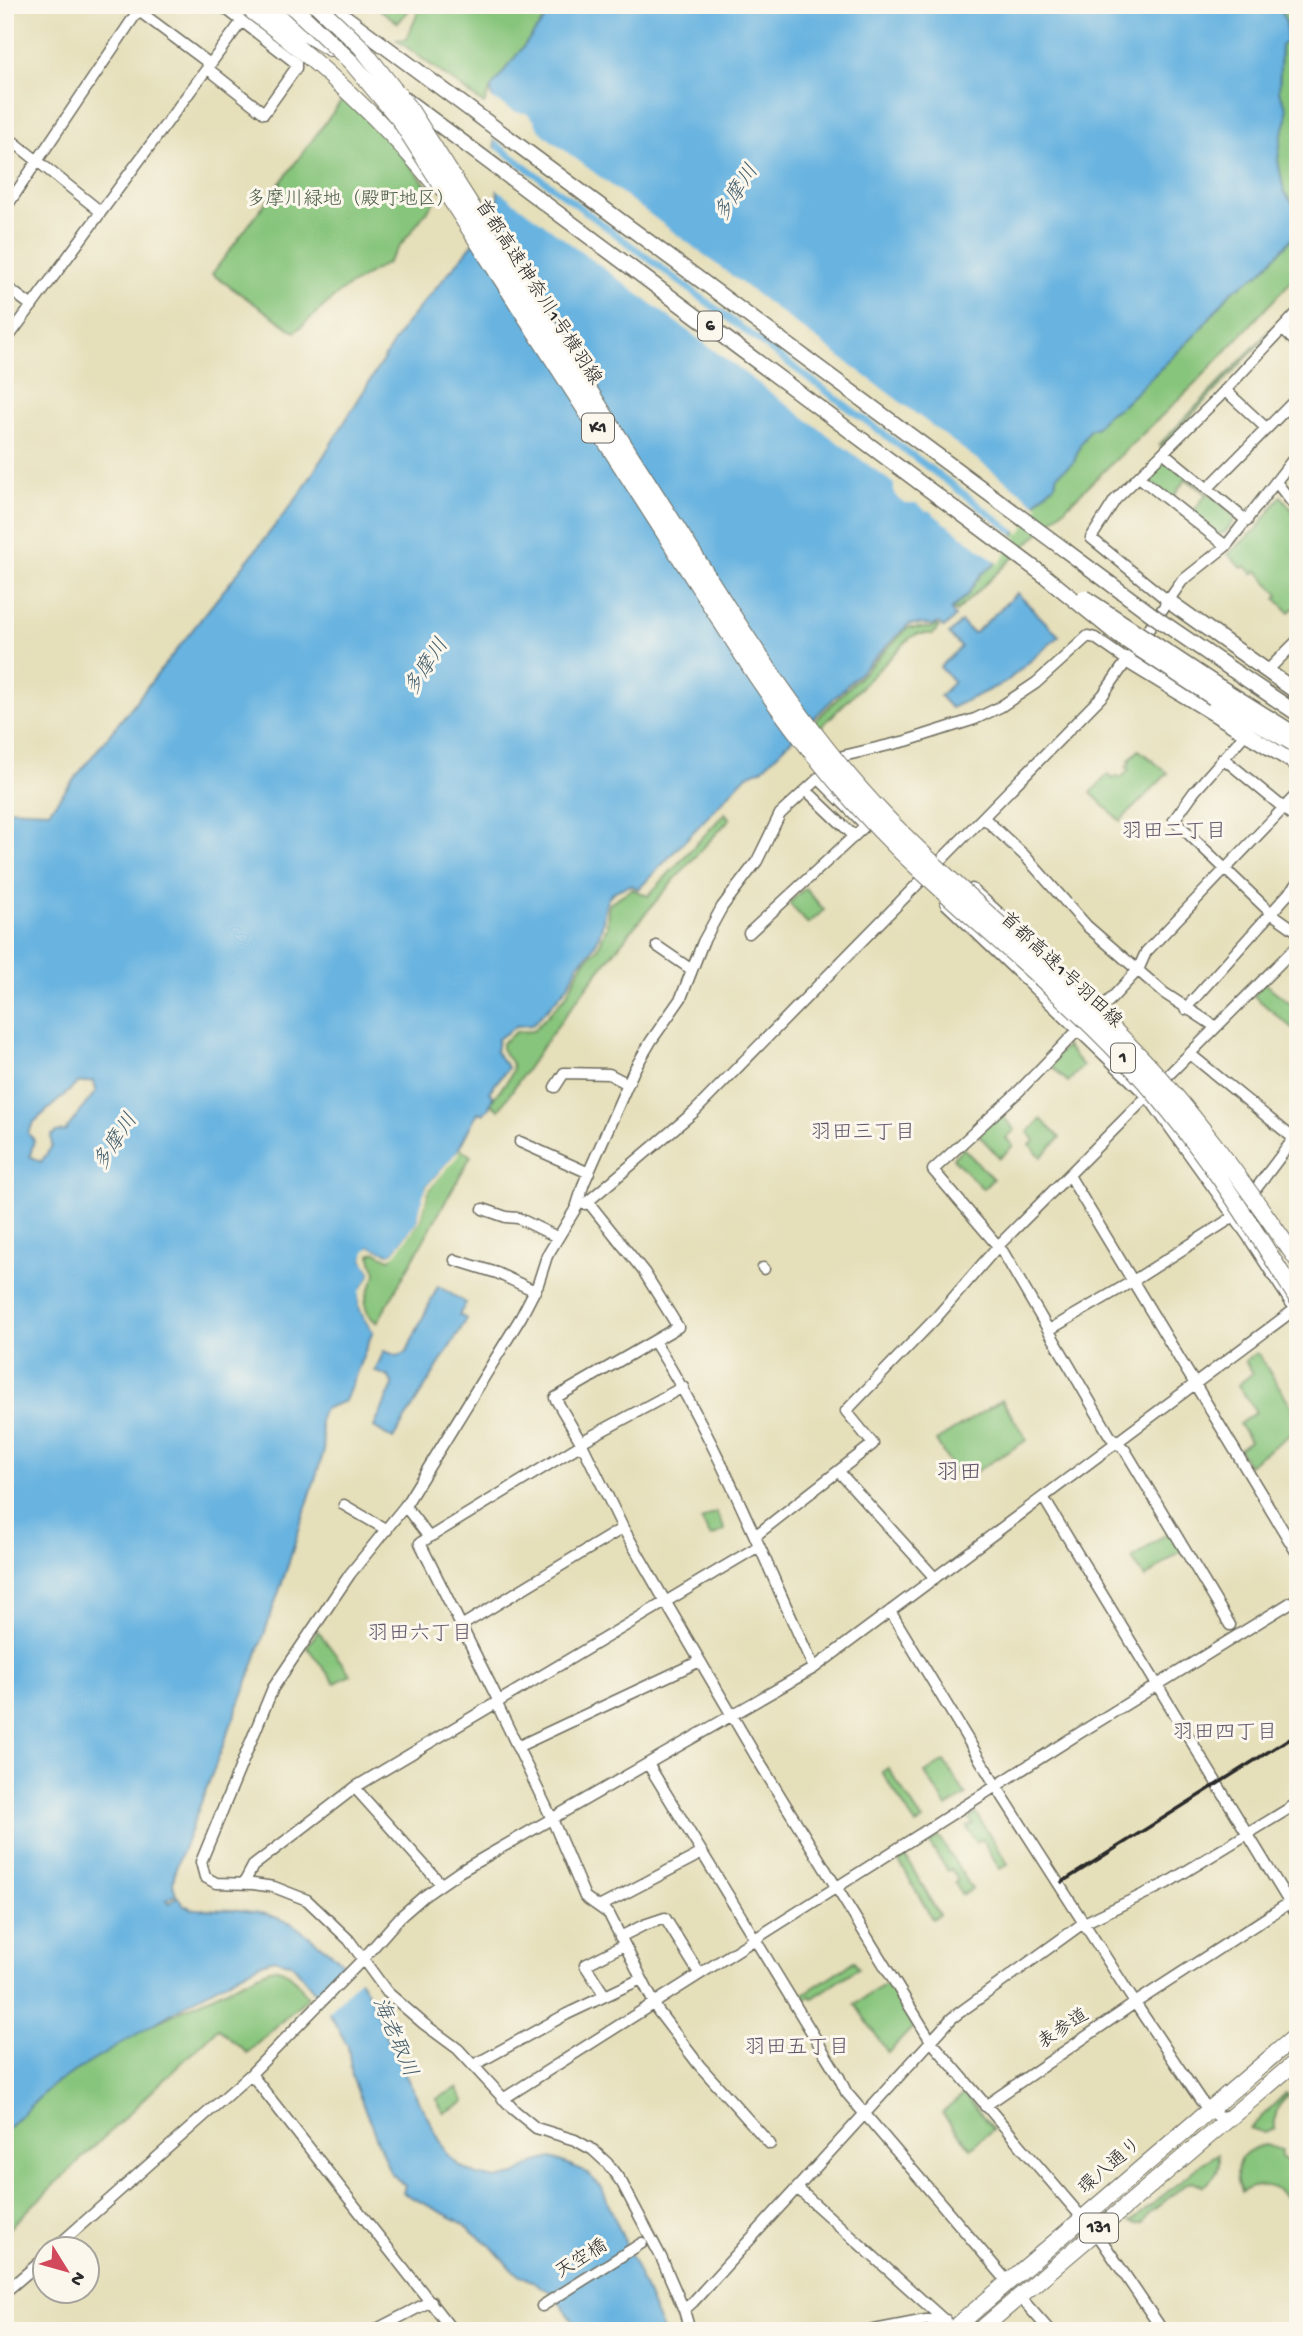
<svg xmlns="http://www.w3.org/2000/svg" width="1303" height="2336" font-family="'Gochi Hand','Klee One',sans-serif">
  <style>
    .green { fill: #87c57b; stroke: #597853; stroke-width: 2; fill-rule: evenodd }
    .water { fill: #67b3e0; stroke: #496f86; stroke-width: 2; fill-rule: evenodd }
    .pier { fill: #e5dfba }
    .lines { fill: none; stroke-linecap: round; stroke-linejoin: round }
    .minor-casing { stroke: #6c6a5d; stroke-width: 13 }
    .major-casing { stroke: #6c6a5d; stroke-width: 17 }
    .highway-casing { stroke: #6c6a5d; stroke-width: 18 }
    .minor { stroke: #fff; stroke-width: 10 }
    .major { stroke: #fff; stroke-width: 14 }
    .highway { stroke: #fff; stroke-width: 16 }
    .rail { stroke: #2b2b2b; stroke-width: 3.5 }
    .major-bridge-casing { stroke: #6c6a5d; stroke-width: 17; stroke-linecap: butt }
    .highway-bridge-casing { stroke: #6c6a5d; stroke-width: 18; stroke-linecap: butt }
    .major-bridge { stroke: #fff; stroke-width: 14 }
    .highway-bridge { stroke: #fff; stroke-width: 16 }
    .labels { text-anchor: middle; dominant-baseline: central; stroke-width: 6; stroke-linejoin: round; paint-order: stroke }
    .shield { fill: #fbf7ec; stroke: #696865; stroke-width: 2 }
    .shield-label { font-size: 18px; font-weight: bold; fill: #2b2b2b }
    .park-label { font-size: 19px; fill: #475943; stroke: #fbf7ec }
    .street-label { font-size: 19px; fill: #2b2b2b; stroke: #fbf7ec }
    .water-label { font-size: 21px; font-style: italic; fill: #405b6a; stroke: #fbf7ec }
    .neighbourhood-label { font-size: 21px; fill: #605469; stroke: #fbf7ec }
    .quarter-label { font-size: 23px; fill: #605469; stroke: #fbf7ec }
  </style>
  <rect width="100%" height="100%" fill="#fbf7ec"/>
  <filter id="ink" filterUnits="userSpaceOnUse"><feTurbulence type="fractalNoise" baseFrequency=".0143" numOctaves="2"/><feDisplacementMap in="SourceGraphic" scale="14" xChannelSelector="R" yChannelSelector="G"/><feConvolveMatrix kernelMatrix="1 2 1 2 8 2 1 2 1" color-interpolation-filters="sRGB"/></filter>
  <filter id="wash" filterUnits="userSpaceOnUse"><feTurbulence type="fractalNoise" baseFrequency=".00686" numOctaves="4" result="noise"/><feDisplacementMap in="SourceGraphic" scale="28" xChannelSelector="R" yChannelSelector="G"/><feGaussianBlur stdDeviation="1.57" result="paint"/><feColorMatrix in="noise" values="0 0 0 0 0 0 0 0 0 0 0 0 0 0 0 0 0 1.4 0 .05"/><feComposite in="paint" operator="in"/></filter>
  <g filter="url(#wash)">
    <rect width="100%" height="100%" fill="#e5dfba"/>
    <path class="green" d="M374 5H401L408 11 398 23Z
      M421 5H556L491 88 484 104 397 40 407 39Z
      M1279 5H1298V210L1284 192 1278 160 1281 137 1287 119V108L1279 91 1281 46 1286 23Z
      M349 91 437 198 387 263 341 291 295 332 212 274Z
      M1298 232V274L1195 384 956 612 952 609 967 595 981 574 993 565 1039 499 1055 484 1057 475 1074 462 1080 445 1089 430 1097 427 1105 416 1123 405 1196 334 1231 292 1261 272Z
      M1298 301V304L1161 447 1159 445Z
      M1160 462 1169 463 1232 513 1234 521 1224 533 1216 534 1149 481 1148 474ZM1186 479 1206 494 1192 513 1172 498Z
      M1281 496 1298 517V605L1289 612 1276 599 1279 595 1257 570 1253 574 1246 566 1242 568 1228 554 1257 529Z
      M936 625 939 627 933 634H917L910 638 812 736 806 730 908 628H932Z
      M1139 750 1168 773 1120 821 1091 793 1108 774 1113 779 1117 776 1121 778 1129 770 1126 767 1130 763 1128 761Z
      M725 813 730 819C644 909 568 1006 499 1110L491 1104C494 1092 517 1077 512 1064 510 1059 504 1054 502 1049V1043L516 1032 533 1031 566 996 583 963 598 948 607 927 608 908 611 902 632 889 648 896Z
      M805 888 824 910 808 924 789 903Z
      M1264 983 1298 1009V1024L1293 1029 1254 996Z
      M1066 1046 1083 1066 1068 1082 1049 1064Z
      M1000 1113 1015 1130 1006 1138 1013 1146 1000 1158 977 1133Z
      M1041 1119 1060 1138 1041 1157 1030 1145 1035 1140 1028 1132Z
      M963 1148 993 1179 983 1189 953 1158Z
      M461 1149 471 1156 377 1323C355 1306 370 1292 376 1273L370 1255 376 1252 390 1259 421 1220 428 1191Z
      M1255 1354H1258L1298 1416V1429L1248 1465 1239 1449 1250 1441 1239 1424 1256 1412 1238 1385 1253 1373 1245 1361Z
      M1002 1400 1027 1440 960 1481 936 1441Z
      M716 1512 725 1530 711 1537 701 1520Z
      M1170 1531 1182 1550 1145 1578 1132 1559Z
      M318 1631 351 1675 335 1683 307 1647Z
      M944 1761 966 1795 947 1807 925 1773Z
      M888 1768 923 1821 916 1825 882 1772Z
      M976 1813 1008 1864 1000 1869 982 1839 976 1842 967 1827 973 1824 969 1818Z
      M939 1837 972 1889 962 1895 955 1883 958 1880 951 1869 948 1871 929 1843Z
      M906 1857 939 1915 932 1919 899 1861Z
      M854 1961 858 1968 813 1998 810 1996 802 2002 799 1997Z
      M269 1969C289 1966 297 1983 308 1997L247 2053 218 2028 5 2232V2131L51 2086 123 2041 151 2025Z
      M887 1983 913 2027 888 2053 855 2004Z
      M457 2088 465 2102 444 2113 436 2099Z
      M1286 2093 1288 2095C1277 2105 1274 2114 1275 2129L1265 2133 1250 2128Z
      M964 2094 993 2129 971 2148 942 2113Z
      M1265 2145 1282 2150 1281 2157 1292 2164 1298 2163V2175L1289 2185 1288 2201C1275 2183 1260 2182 1241 2192 1232 2167 1238 2151 1265 2145Z
      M1218 2154C1222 2169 1215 2178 1203 2186L1193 2181 1187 2183 1150 2213 1144 2222 1137 2224 1131 2222 1201 2164Z"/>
    <path class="water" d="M556 5H1279L1286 23 1287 41 1281 46 1279 91 1287 108V119L1281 137 1278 160 1284 192 1298 210V232L1261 272 1231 292 1196 334 1123 405 1105 416 1097 427 1089 430 1080 445 1074 462 1057 475 1055 484 1039 499 993 566 981 574 967 595 951 610 955 617 944 628 939 623 934 625 909 624 762 769 747 775 639 889 631 885C607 891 605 899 603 921 600 939 592 953 578 964 571 989 549 1006 532 1025L516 1026 498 1039 496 1052 508 1068 489 1092 493 1096 489 1108 483 1114 479 1112 475 1117 456 1154 427 1186 417 1222 394 1252 390 1254 370 1247 363 1259C366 1263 371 1269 371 1274 370 1280 364 1284 362 1289 354 1303 364 1320 373 1331L345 1401 324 1409 321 1414 320 1421 324 1451 286 1571 248 1681 175 1870 173 1884 176 1894 167 1900 170 1903 177 1896 184 1905 193 1909 239 1910 266 1914 291 1923 337 1957 360 1981 370 1996 385 2034 414 2092 447 2154 458 2165 477 2175 496 2179 515 2175 537 2162 552 2158 583 2170 601 2186 663 2331H581L552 2293 512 2270 491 2246 459 2221 403 2193 405 2186 390 2172 352 2077 348 2046 320 1998 292 1964 274 1959 259 1964 198 1997 51 2086 5 2131V809L49 811 300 494 404 326 499 213 491 88ZM94 1081 96 1091 65 1131 56 1132 51 1136 52 1146 41 1162 30 1156 34 1140 28 1133 34 1122 78 1083Z
      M1017 593 1059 636 1006 682 951 708 940 696 954 682 940 667 961 647 949 634 961 622 973 633 976 632Z
      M438 1286 466 1303 459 1315 467 1319 393 1439 374 1427 393 1385 389 1377 375 1371 384 1351 398 1356 406 1353Z"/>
    <path class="pier" d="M488 96 515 112 526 113 534 120 538 129 548 138 1039 506 1020 534 958 485 491 137Z
      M491 145 1017 538 999 564 928 510 926 511 916 503H905L899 500 894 493V484L494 187Z
      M460 1148 461 1149 457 1157 428 1191 421 1220 396 1254 390 1258 376 1251 368 1253 367 1258 375 1272 374 1279 362 1297 364 1310 375 1328 373 1331 365 1319 359 1305V1292L370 1277 371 1272 363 1259 365 1251 370 1247 389 1254 394 1252 417 1221 423 1195 427 1186Z
      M346 1961 361 1977 326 2015 314 1995Z"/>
  </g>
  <g filter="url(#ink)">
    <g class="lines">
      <defs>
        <path id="minor" d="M131 5 210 64
          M207 68 264 113 296 68V63L221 5
          M5 135 101 212
          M5 209 142 5
          M5 286 32 306
          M1282 329 1298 344
          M5 342 242 21
          M1225 390 1266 428
          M1164 453 1247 521
          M1139 477 1226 546
          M1276 482 1298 510
          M1208 488 1298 397
          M1167 600 1091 538 1115 500 1217 399 1298 312
          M1266 672 1298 640
          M1246 733 1194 792 1174 820 1271 913 1298 932
          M1223 758 1298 820
          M818 778 862 822
          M806 790 854 836
          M984 818 1025 856 1087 926 1164 993 1216 1027
          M972 889 1025 936
          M946 904 1148 1097 1247 1235 1291 1303
          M749 933 865 826
          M657 946 692 970
          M1185 1009 1298 883
          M1188 1055 1195 1058 1298 1142
          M555 1087 564 1073 609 1074 628 1084
          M520 1142 589 1173
          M1070 1177 1298 1555
          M1249 1198 1298 1133
          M589 1203 644 1272 678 1327 555 1398 582 1444 623 1528 665 1601 758 1760 931 2041 1102 2241 1163 2331
          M585 1204 694 1112 1103 695 1182 581 1226 546 1298 453
          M483 1209 506 1217 518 1218 557 1237
          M455 1260 497 1273 535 1291
          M763 1268 764 1269
          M1049 1330 1133 1281 1238 1214
          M654 1341C719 1444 763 1558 814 1668
          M581 1442 683 1387
          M840 1473 935 1578
          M1043 1497 1298 1917
          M344 1505 387 1530
          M405 1506 428 1536
          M755 1536 873 1444 846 1411 935 1319 998 1246 1298 945
          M890 1611 996 1786 1135 2003 1201 2101 1216 2115 1221 2117 1232 2115
          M1230 1625 1125 1450 1110 1436 1003 1252 933 1170 1018 1092 1079 1029 1112 998 1138 970 1146 952 1298 793
          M461 1626 623 1528
          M498 1700 420 1543 582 1444
          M496 1702 552 1819 585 1897 609 1914 658 2011 699 2065 770 2144
          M517 1747 700 1661
          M648 1764 839 2077 846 2092 1008 2282
          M355 1788 441 1884
          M244 1883 253 1866 357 1786 759 1546
          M599 1907 702 1853
          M620 1937 644 1925 665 1918 699 1973
          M605 1996 585 1965 624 1945
          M474 2065 567 2014 641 1979
          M251 2074 453 2331
          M503 2099 1078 1734 1298 1598
          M985 2106 1135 2003 1289 1903
          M797 2188 943 2319
          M55 2248 251 2074 363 1959 400 1917 423 1897 459 1872 814 1668 1298 1307
          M5 2292 46 2257
          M1020 2297 1050 2331
          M542 2306 642 2243
          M684 2310 693 2302 952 2018 1082 1924 1167 1883 1298 1803
          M373 2331 431 2301
          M690 2331 684 2310 661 2257 622 2183 607 2163 593 2150 575 2140 536 2128 514 2110 458 2049 424 2024 387 1992 349 1940 307 1900 274 1887 253 1884 216 1883 205 1877 201 1862 273 1688 350 1574 405 1506 521 1317 538 1284 547 1256 576 1208 584 1183 634 1070 651 1041 681 998 703 942 722 907 757 861 780 814 843 756 906 741 975 719 1000 707 1036 683 1088 636 1095 638 1128 661
          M869 2331 926 2320H946"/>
        <path id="major" d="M276 5 305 26
          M329 5 1065 550
          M406 100 1045 576
          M1167 600 1298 693
          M1128 661 1298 765
          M1231 669 1298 714
          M1220 687 1298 736
          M1213 698 1298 747"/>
        <path id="highway" d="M244 5C314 58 378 115 434 183
          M259 6 330 48
          M951 2331 1298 2034
          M979 2331 1298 2060"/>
      </defs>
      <use href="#minor" class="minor-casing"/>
      <use href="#major" class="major-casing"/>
      <use href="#highway" class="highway-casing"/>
      <use href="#minor" class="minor"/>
      <use href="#major" class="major"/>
      <use href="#highway" class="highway"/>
      <path class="rail" d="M1062 1882 1298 1733"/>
      <defs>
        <path id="major-bridge" d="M1065 550 1162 622 1231 669
          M1045 576 1120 637 1213 698
          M1084 597 1220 687"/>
        <path id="highway-bridge" d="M291 5 352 63 399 119 754 673C798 738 846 798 902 853 975 923 1055 986 1124 1059 1193 1132 1246 1215 1298 1300
          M317 5 361 47 411 111 728 608C776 682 826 755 888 819 966 899 1054 968 1132 1048 1195 1112 1246 1187 1298 1261"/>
      </defs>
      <use href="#major-bridge" class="major-bridge-casing"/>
      <use href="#highway-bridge" class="highway-bridge-casing"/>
      <use href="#major-bridge" class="major-bridge"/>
      <use href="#highway-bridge" class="highway-bridge"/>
    </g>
  </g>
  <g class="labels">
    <g class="shield">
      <rect x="698" y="311.5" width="24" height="29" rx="5"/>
      <rect x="582" y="413.5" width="32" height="29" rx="5"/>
      <rect x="1111" y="1043.5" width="24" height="29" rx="5"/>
      <rect x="1080" y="2213.5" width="38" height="29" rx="5"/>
    </g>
    <g class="shield-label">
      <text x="710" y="326">6</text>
      <text x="598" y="428">K1</text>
      <text x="1123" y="1058">1</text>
      <text x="1099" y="2228">131</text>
    </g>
    <g class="park-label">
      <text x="351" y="200">多摩川緑地（殿町地区）</text>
    </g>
    <g class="street-label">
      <text transform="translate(537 293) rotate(57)">首都高速神奈川1号横羽線</text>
      <text transform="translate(1060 971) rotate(43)">首都高速1号羽田線</text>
      <text transform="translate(1064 2030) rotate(-34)">表参道</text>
      <text transform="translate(1111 2167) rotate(-41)">環八通り</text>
      <text transform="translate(582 2260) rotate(-32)">天空橋</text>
    </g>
    <g class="water-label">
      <text transform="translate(738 194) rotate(-57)">多摩川</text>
      <text transform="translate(428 668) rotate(-57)">多摩川</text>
      <text transform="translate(117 1143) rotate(-57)">多摩川</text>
      <text transform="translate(393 2038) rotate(67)">海老取川</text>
    </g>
    <g class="neighbourhood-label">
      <text x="1174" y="833">羽田二丁目</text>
      <text x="863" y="1134">羽田三丁目</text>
      <text x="420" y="1635">羽田六丁目</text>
      <text x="1225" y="1734">羽田四丁目</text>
      <text x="797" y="2049">羽田五丁目</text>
    </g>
    <g class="quarter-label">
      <text x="959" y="1474">羽田</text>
    </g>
  </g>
  <rect width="1303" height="2336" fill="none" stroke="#fbf7ec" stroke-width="28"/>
  <g transform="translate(66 2270) rotate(127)"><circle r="33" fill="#fbf7ec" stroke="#a8a59f" stroke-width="2"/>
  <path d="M0-5L12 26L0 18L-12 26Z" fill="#d1495b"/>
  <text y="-10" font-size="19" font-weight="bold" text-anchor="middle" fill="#2b2b2b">N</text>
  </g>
</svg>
